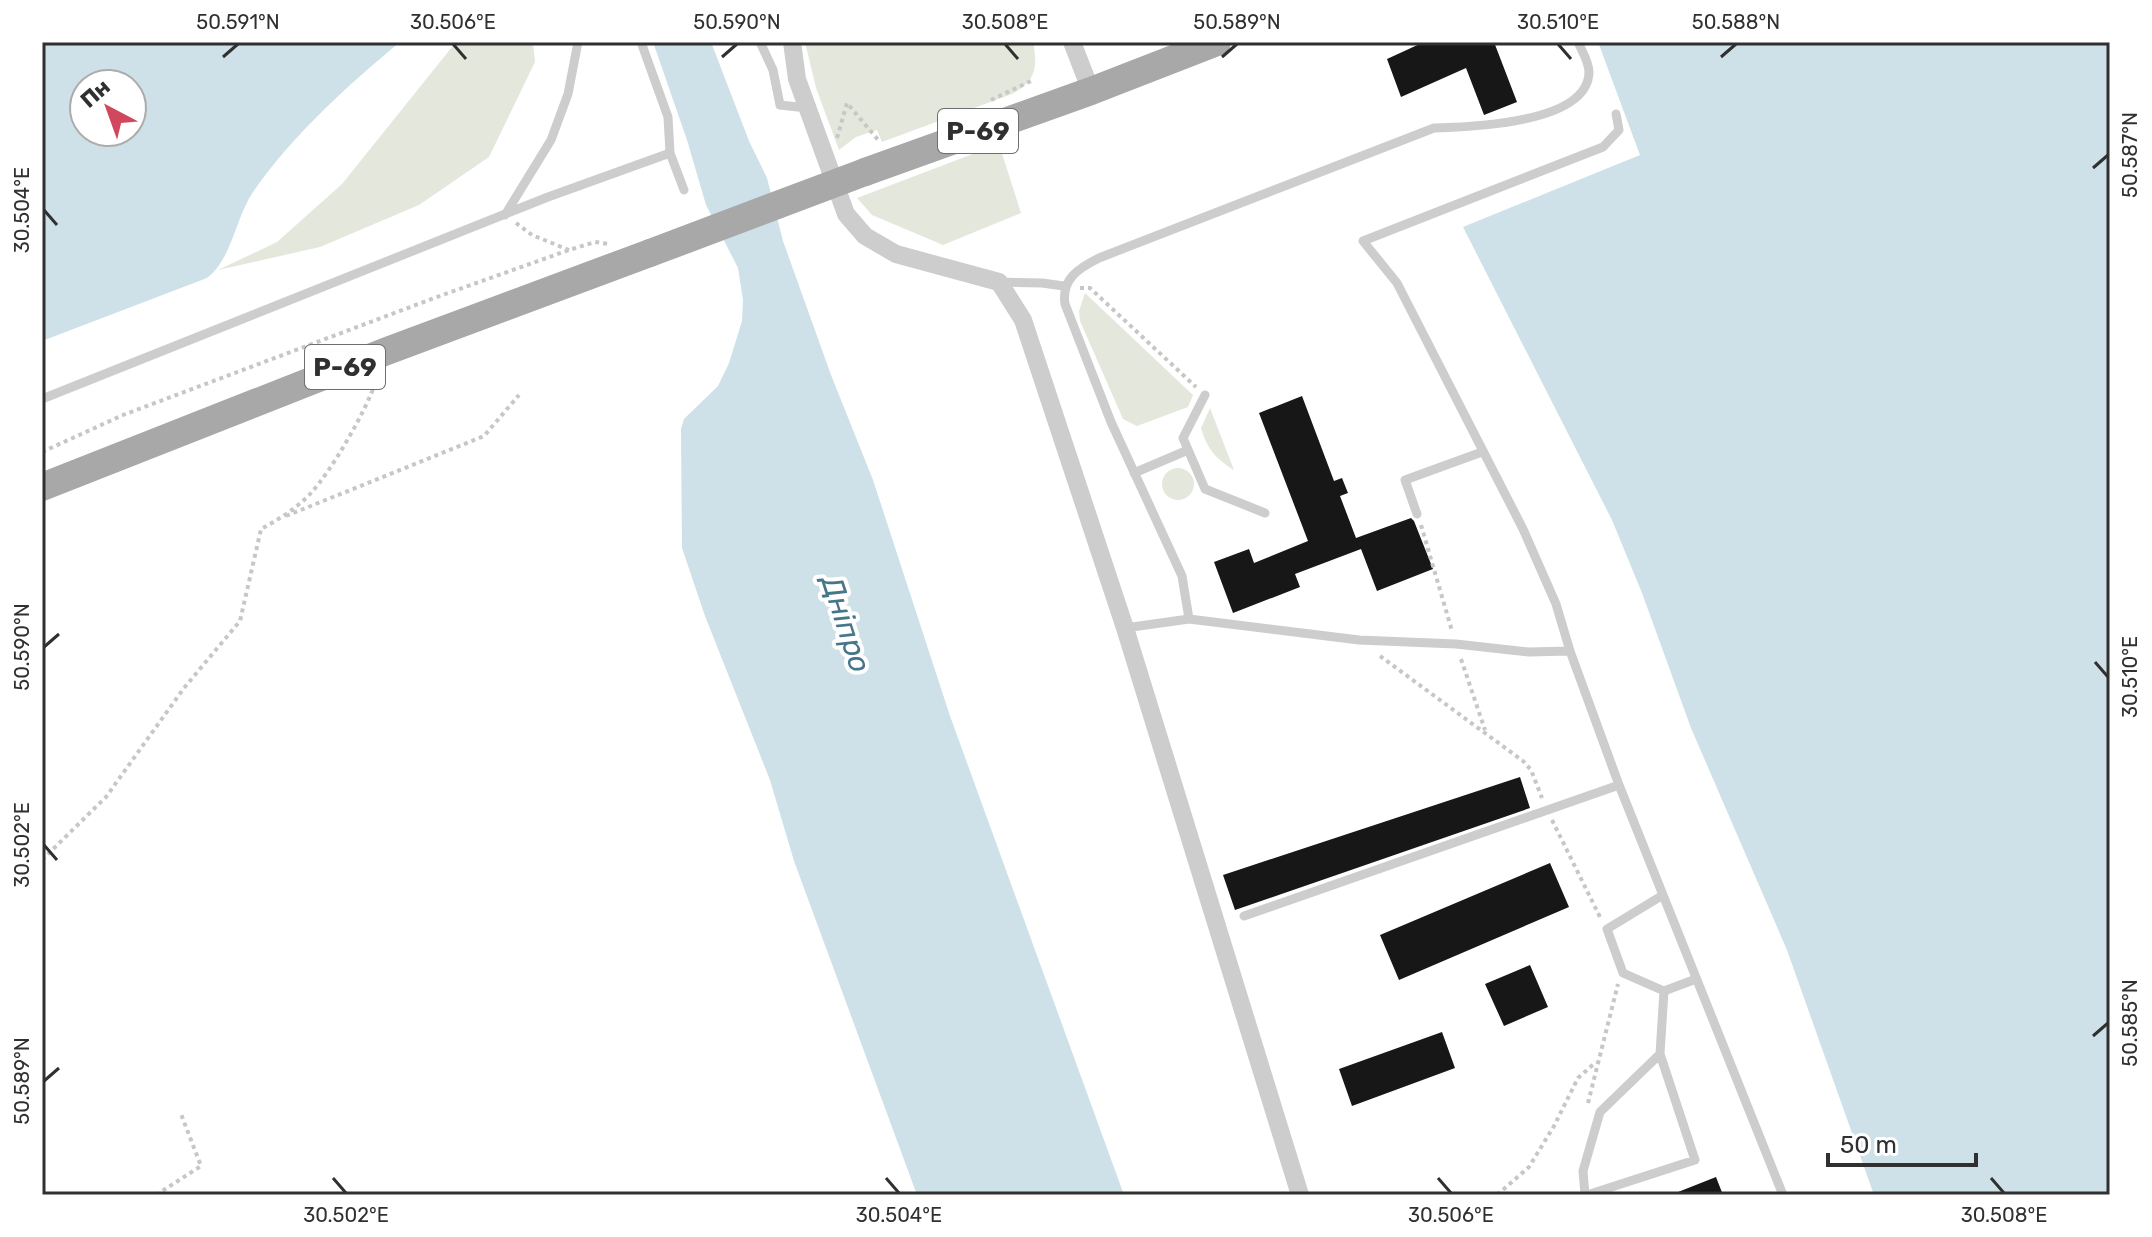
<svg xmlns="http://www.w3.org/2000/svg" width="2152" height="1237" font-family="Rubik,sans-serif">
  <style>
    .green { fill: #e4e8dc }
    .water { fill: #cee0e8; fill-rule: evenodd }
    .building { fill: #171717 }
    .lines { fill: none; stroke-linecap: round; stroke-linejoin: round }
    .path { stroke: #c7c7c7; stroke-width: 4; stroke-dasharray: 4 4; stroke-linecap: butt }
    .lane { stroke: #cdcdcd; stroke-width: 9 }
    .street { stroke: #cdcdcd; stroke-width: 18 }
    .primary { stroke: #a8a8a8; stroke-width: 28 }
    .primary-bridge { stroke: #a8a8a8; stroke-width: 28 }
    .ticks { fill: none; stroke: #303030; stroke-width: 3 }
    .labels { text-anchor: middle; dominant-baseline: central; stroke-width: 8; stroke-linejoin: round; paint-order: stroke }
    .shield { fill: #fff; stroke: #6e6e6e; stroke-width: 2 }
    .shield-label { font-size: 26px; font-weight: bold; fill: #303030 }
    .water-label { font-size: 30px; font-style: italic; fill: #477589; stroke: #fff }
    .neatline { fill: none; stroke: #303030; stroke-width: 3 }
    .ticks-label { font-size: 20px; text-anchor: middle; fill: #303030 }
  </style>
  <rect width="100%" height="100%" fill="#fff"/>
  <path class="green" d="M456 42H533L535 62 489 157 419 205 320 247 218 270 277 242 342 184Z
    M805 42H1033C1038 67 1036 81 1012 94L882 142 877 130 856 137 839 150 816 88Z
    M999 144 1021 213 943 245 872 215 857 198Z
    M1085 293 1193 395 1188 407 1137 426 1123 419 1080 321 1079 311Z
    M1210 408 1234 470C1216 459 1207 449 1201 428Z
    M1162 484a16 16 0 1 1 32 0a16 16 0 1 1-32 0Z"/>
  <path class="water" d="M42 42H400C348 85 291 137 253 192 235 219 232 259 207 278L42 341ZM84 84H132V132H84Z
    M653 42H711L749 141 767 178 783 241 831 375 873 480 950 716 1124 1195H917L794 861 770 780 705 616 682 548 681 429 684 419 718 386 729 363 742 321 743 300 738 268 706 205 687 140Z
    M1598 42H2110V1195H1874L1787 950 1691 728 1642 593 1612 520 1463 227 1640 155Z"/>
  <path class="building" d="M1424 42H1494L1517 102 1484 115 1466 68 1401 97 1387 59Z
    M1302 396 1334 481 1342 478 1348 493 1340 496 1356 538 1411 518 1414 521 1433 569 1377 591 1361 549 1295 574 1300 587 1233 613 1214 562 1249 549 1254 563 1308 541 1259 413Z
    M1520 777 1530 808 1235 910 1223 875Z
    M1550 863 1569 907 1399 980 1380 935Z
    M1530 965 1548 1007 1504 1026 1485 984Z
    M1442 1032 1455 1068 1352 1106 1339 1069Z
    M1716 1177 1723 1195H1673V1194Z"/>
  <g class="lines">
    <path class="path" d="M991 100 1033 80
      M837 138 847 103 879 141
      M516 223 532 235 569 250
      M1080 288H1090L1196 387
      M42 452 123 415 437 297 569 250 595 242 609 244
      M286 516 484 436 519 395
      M1421 525 1452 631
      M1380 656 1523 761 1531 770 1542 798
      M1461 659 1485 730
      M1552 820 1600 917
      M42 860 106 797 184 688 240 621 261 529C278 520 297 508 311 493 332 470 366 411 376 381
      M1588 1103 1618 984
      M156 1195 201 1166 181 1114
      M1497 1195 1529 1167 1554 1126 1578 1078 1596 1062"/>
    <path class="lane" d="M641 42 668 117 670 153 684 190
      M760 42 773 70 780 105 807 108
      M505 215 551 140 568 94 578 42
      M999 282 1042 283 1064 286
      M1205 395 1183 438 1205 489 1265 513
      M42 399 548 197 670 153
      M1134 473 1188 450
      M1417 514 1405 480 1482 452
      M1189 619 1182 576 1111 422 1065 304C1061 279 1079 268 1099 258L1434 128C1469 127 1588 124 1589 72 1589 62 1582 51 1578 42
      M1125 628 1189 619 1359 640 1456 644 1529 652 1570 651 1619 785 1783 1195
      M1570 651 1556 604 1523 529 1397 283 1363 241 1603 147 1619 130 1616 114
      M1663 895 1607 929 1623 973 1664 991 1696 979
      M1244 916 1619 785
      M1585 1195 1583 1171 1600 1112 1660 1054
      M1587 1195 1695 1160 1660 1054 1664 991"/>
    <path class="street" d="M792 42 797 79 846 214 865 236 896 254 999 282 1023 320 1125 628 1300 1195
      M1072 42 1091 91"/>
    <path class="primary" d="M865 172 1091 91 1217 42
      M42 487 387 351 650 253"/>
    <path class="primary-bridge" d="M650 253 865 172"/>
  </g>
  <path class="ticks" d="M453 44 466 59M1005 44 1018 59M1558 44 1571 59M223 57 238 44M722 57 737 44M1222 57 1237 44M1721 57 1736 44M2093 168 2108 155M44 210 57 225M44 647 59 634M2095 662 2108 677M44 845 57 860M2093 1036 2108 1023M44 1081 59 1068M333 1178 346 1193M886 1178 899 1193M1438 1178 1451 1193M1991 1178 2004 1193"/>
  <g class="labels">
    <g class="shield">
      <rect x="938" y="109" width="80" height="44" rx="6"/>
      <rect x="305" y="345" width="80" height="44" rx="6"/>
    </g>
    <g class="shield-label">
      <text x="978" y="131">Р-69</text>
      <text x="345" y="367">Р-69</text>
    </g>
    <g class="water-label">
      <text transform="translate(846 624) rotate(72)">Дніпро</text>
    </g>
  </g>
  <rect width="2152" height="1237" fill="none" stroke="#ffffff" stroke-width="88"/>
  <g transform="translate(108 108) rotate(319)"><circle r="38" fill="#ffffff" stroke="#acacac" stroke-width="2"/>
  <path d="M0-6L14 30L0 20L-14 30Z" fill="#d1485e"/>
  <text y="-12" font-size="22" font-weight="bold" text-anchor="middle" fill="#303030">Пн</text>
  </g>
  <path d="M1828 1153v12h148v-12" fill="none" stroke="#303030" stroke-width="4"/>
  <text x="1840" y="1153" font-size="24" fill="#303030" stroke="#ffffff" stroke-width="6" paint-order="stroke">50 m</text>
  <rect x="44" y="44" width="2064" height="1149" class="neatline"/>
  <g class="ticks-label">
    <text x="238" y="29">50.591°N</text>
    <text x="453" y="29">30.506°E</text>
    <text x="737" y="29">50.590°N</text>
    <text x="1005" y="29">30.508°E</text>
    <text x="1237" y="29">50.589°N</text>
    <text x="1558" y="29">30.510°E</text>
    <text x="1736" y="29">50.588°N</text>
    <text transform="translate(2130 155) rotate(-90)" y="7">50.587°N</text>
    <text transform="translate(22 210) rotate(-90)" y="7">30.504°E</text>
    <text transform="translate(22 647) rotate(-90)" y="7">50.590°N</text>
    <text transform="translate(2130 677) rotate(-90)" y="7">30.510°E</text>
    <text transform="translate(22 845) rotate(-90)" y="7">30.502°E</text>
    <text transform="translate(2130 1023) rotate(-90)" y="7">50.585°N</text>
    <text transform="translate(22 1081) rotate(-90)" y="7">50.589°N</text>
    <text x="346" y="1222">30.502°E</text>
    <text x="899" y="1222">30.504°E</text>
    <text x="1451" y="1222">30.506°E</text>
    <text x="2004" y="1222">30.508°E</text>
  </g>
</svg>
